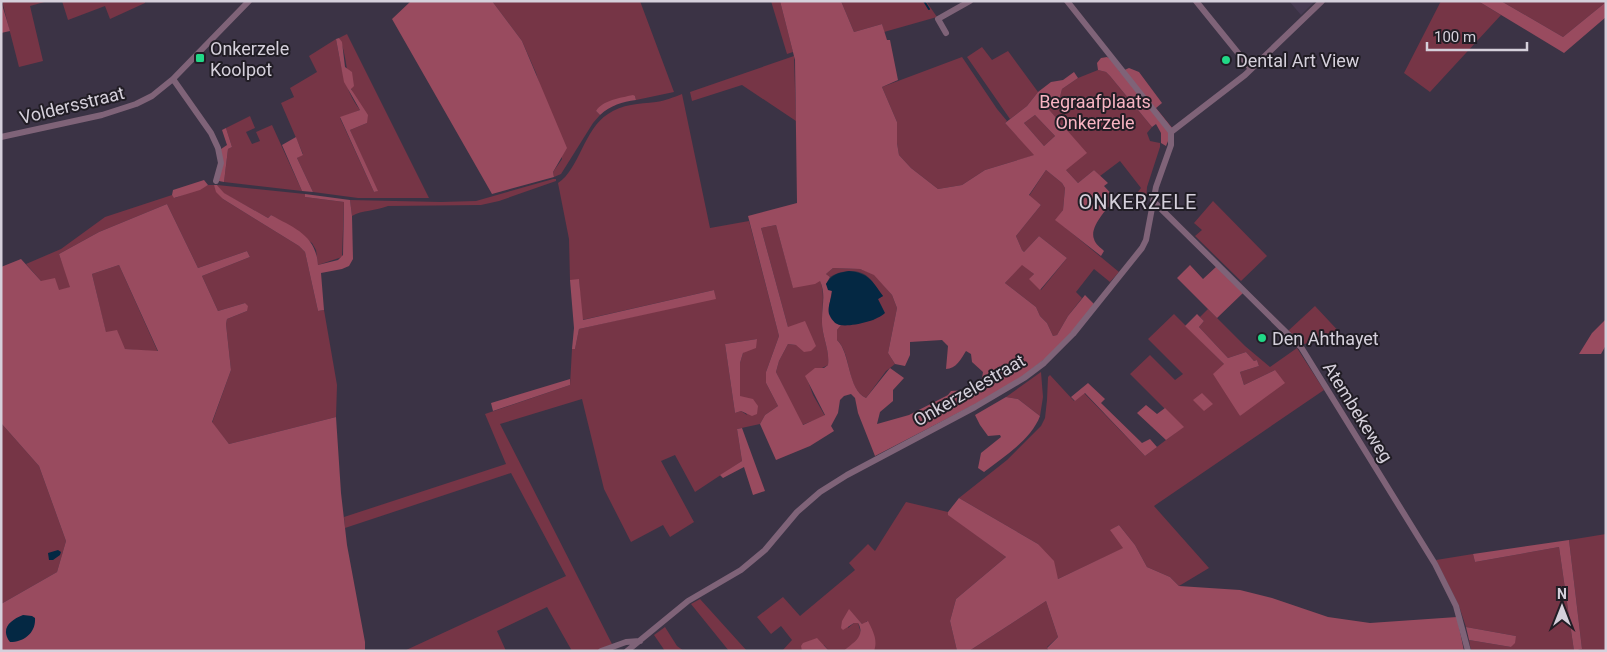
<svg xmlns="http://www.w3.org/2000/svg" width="1607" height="652" font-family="Roboto,sans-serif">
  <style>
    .built { fill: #463a52 }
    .green { fill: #763546; fill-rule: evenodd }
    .forest { fill: #994b5f; fill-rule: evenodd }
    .water { fill: #042843 }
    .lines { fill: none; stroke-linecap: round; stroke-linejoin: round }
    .stream { stroke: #042843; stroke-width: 2 }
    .minor { stroke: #7f6378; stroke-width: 6 }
    .poi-dot { fill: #21d887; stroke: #211d25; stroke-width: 2 }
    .labels { text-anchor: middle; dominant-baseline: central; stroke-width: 4; stroke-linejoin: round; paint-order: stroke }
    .poi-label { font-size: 18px; fill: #d5d0db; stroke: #211d25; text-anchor: start }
    .park-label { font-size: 18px; fill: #f8b4c2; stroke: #211d25 }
    .street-label { font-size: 18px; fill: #d5d0db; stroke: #211d25 }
    .quarter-label { font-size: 20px; letter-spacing: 1px; fill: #d5d0db; stroke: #211d25 }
  </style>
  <rect width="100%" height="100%" fill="#3b3345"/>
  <path class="built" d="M1289 1H1315L1301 15Z"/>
  <path class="green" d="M2 1H48L30 6 43 61 19 67Z
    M62 1H145V3L110 19 105 6 68 20Z
    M492 1H640L674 92 636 100 635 96 596 111 600 115 593 123 561 174 554 177 553 172 562 159 536 73 522 41Z
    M771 1H780L793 52 787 54Z
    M841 1H926L937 17 884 32 882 24 854 32Z
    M1441 1H1478L1501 15 1430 92 1404 73Z
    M1501 1H1606V2L1563 37Z
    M347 34 429 198H358L313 192 297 158 303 154 281 103 294 97 290 88 317 72 309 56 336 39C341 65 344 89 360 110L340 118 374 192 377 191 350 130 367 123C361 111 354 98 350 85 346 70 346 51 339 38Z
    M982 47 992 60 1008 51 1038 92 1027 106 1010 119 967 57Z
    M794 56 796 121 742 85 692 101 690 92Z
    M962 57 997 109 1007 121 1005 123 1035 155 985 170 962 185 938 189 911 168 899 155 897 143V122L882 87Z
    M1098 70 1106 72 1110 76 1152 127 1147 133 1150 141 1160 143V147L1147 187 1146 202 1144 204 1137 193 1141 188 1120 161 1100 176 1094 170 1078 183 1065 169 1086 153 1044 104 1050 100 1060 97 1062 89 1078 78Z
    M682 94 710 228 749 221 779 336 766 372V383L778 406 765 415 760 424 737 429 742 461 695 492 675 455 661 461 694 522 670 537 663 525 631 542 604 489 582 399 500 424 612 644 596 651H572L547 607 497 631 506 651H404L566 576 511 473 345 528 344 517 506 464 485 414 570 385 572 349H575L579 329 715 298 714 290 582 320 579 280H570L569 239 558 183C579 170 584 129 608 114 622 104 639 104 656 102 665 101 674 97 682 94ZM757 339 743 353 740 363V396L747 415 741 411 735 413 725 344Z
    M1035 115 1055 136 1044 146 1024 123Z
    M250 116 255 128 246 132 252 144 260 141 256 132 272 125 302 191 224 182 228 149 232 147 226 128Z
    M1046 170 1062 183 1065 188 1063 210 1056 220 1119 272 1110 282 1094 269 1076 292 1082 298 1068 316 1057 335 1053 336 1047 323 1040 316 1036 307 1005 283 1022 264 1034 274 1030 279 1041 290 1067 258 1039 236 1024 252 1022 250 1016 236 1041 205 1029 196Z
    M553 179H556V181L499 201 481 205 388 206C376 211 362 210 352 216L350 200 441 202 476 201Z
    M208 185H214L223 199 299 246 305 252 318 311 324 310 337 385 336 417 229 444 212 423 231 370 226 324 227 319 247 311 245 303 218 311 202 276 250 257 247 251 198 268 167 204 99 232 59 254 71 287 59 291 41 281 26 264 61 249 105 217 172 195 175 198Z
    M217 185 305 194V197L344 202 342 257 318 265 316 250 312 243 271 215 268 218 223 193Z
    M1213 201 1267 256 1241 281 1195 236 1202 230 1194 223Z
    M776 225 793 287 820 280C825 294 822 305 822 319 821 335 830 349 828 365L806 376 813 395 825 416 802 425 776 372 779 361 788 344 796 345 788 327 761 228Z
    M119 265 158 352 125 349 106 333 92 274Z
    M833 268 860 269 874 274 892 295 897 308 888 353 895 364 886 371 866 398C846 388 852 354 837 340V330L841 325 874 320 878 299 883 296C878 290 874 282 868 277 859 268 840 270 830 277L826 274Z
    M1315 306 1344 337 1304 344 1301 343 1288 331Z
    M1208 309 1245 346 1270 367 1297 348 1324 390 1154 506 1209 568 1179 586 1170 577 1147 567 1135 545 1119 525 1111 530 1124 548 1058 579 1038 544 959 498 1007 460 1041 426 1045 418 1047 400 1048 377 1050 375 1074 401 1084 393 1145 456 1183 427 1130 374 1150 355 1175 380 1183 374 1148 339 1174 314 1224 364 1240 416 1275 370 1244 385 1240 372 1259 366 1257 360 1254 361 1246 352 1228 358 1199 327 1204 321 1200 317Z
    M1041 372 1043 397 1040 416 1018 399 1006 397Z
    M1 423 39 466 66 541 57 572 1 604Z
    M906 502 948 512 949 515 1006 557 956 599 950 621 957 651H874L867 621 863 625 849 610 848 628 854 623H858L861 633 860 636 853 644 843 651H829L824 645 802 651H782L792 640 781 626 771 634 757 617 783 597 800 616 855 570 849 563 868 544 875 551Z
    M1606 534V651H1576L1582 649 1569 540Z
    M1559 547 1574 651H1471L1469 640 1511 647 1516 636 1466 627 1459 606 1436 560 1473 554 1475 562Z
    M700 599 747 651H729L691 604Z
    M1046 601 1058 637 1047 647 1049 651H969Z
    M665 627 677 646 684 651H665L654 635Z"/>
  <path class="forest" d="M1 1 10 31 1 33Z
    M411 1H492L522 41 567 148 553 172 554 177 492 194 392 19Z
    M780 1H841L854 32 882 24 887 40H890L898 80 882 87 897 122V143L899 155 911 168 938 189 962 185 985 170 1034 155 1005 123 1027 106 1038 92 1051 82 1063 80 1074 72 1078 78 1062 89 1060 97 1050 100 1044 104 1087 153 1066 170 1078 183 1094 170 1108 183 1104 186 1116 199C1108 207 1089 227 1094 239 1095 244 1101 248 1104 251L1101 256 1055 220 1063 210 1065 188 1062 183 1046 170 1029 195 1041 205 1016 236 1022 250 1024 252 1039 236 1067 258 1040 290 1029 279 1034 274 1022 265 1005 283 1036 307 1040 316 1047 323 1053 336 1057 335 1068 316 1085 295 1094 304 1070 335 1051 354 1012 385 875 456 858 413 855 398 851 394 844 396 840 400 838 413 831 426 834 431 810 446 776 460 760 424 765 415 778 406 766 383V372L779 336 748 216 797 203 795 60ZM1035 115 1055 136 1044 146 1024 123ZM776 225 793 288 815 284 820 281C826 294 822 305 822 319 821 335 830 349 828 365L824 368H815L805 376 825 415 803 425 776 372 779 361 788 344 796 345 804 352 811 351 816 346 805 321 788 327 761 228ZM833 268 860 269 874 275 892 295 897 308 888 353 895 364 905 366 910 355V342L942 340 948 346 946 369C956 369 961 359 966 351L971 354 972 362 983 372 981 384 966 390 951 391 948 395 909 415 877 424 880 412 893 401V390L904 378 890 368 866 398C847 389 851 353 837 340V330L841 325 835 323 829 307 832 290 826 284 830 277 826 274Z
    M1478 1H1501L1563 37 1606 2V17L1564 53Z
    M339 38 342 42 345 67 352 72 354 86 351 89 368 115 367 123 350 130 378 191 374 192 340 117 360 110 344 82 336 39Z
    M1107 57 1112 60 1120 72 1129 68 1139 72 1162 103 1156 108 1173 129 1166 146 1161 143V133L1156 124 1152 127 1110 76 1106 72 1098 70 1097 63 1101 58Z
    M633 95 635 96 636 100C622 102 611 105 600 115L596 111C603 100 620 98 633 95Z
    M226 128 232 147 228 149 224 182 219 181 221 149 227 145 222 130Z
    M296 137 303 155 297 158 313 192 302 191 282 145Z
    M204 180 208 185 200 190 174 198 172 195 173 190Z
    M214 185H217L224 193 268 218 271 215C294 228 316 235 318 265L338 260 343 255 344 202 305 197V194L350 200 352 216 353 259 349 266 342 269 321 273 324 310 318 311 305 252 299 246 223 199 216 192Z
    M167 204 198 268 247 251 250 257 202 276 218 311 245 303 248 306 247 311 227 319 226 324 231 370 212 422 229 444 336 417 341 493 347 545 365 642V651H1V604L57 572 66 541 39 466 1 423V267L21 259 41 281 55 278 59 290 70 287 59 254 99 232ZM119 265 158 351 125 349 117 330 106 332 92 274Z
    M1190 265 1203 279 1217 266 1243 293 1217 318 1177 278Z
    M579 279 583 320 714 290 716 299 579 329 575 349H572L574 328 570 280Z
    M1197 314 1204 321 1199 327 1228 358 1246 352 1254 361 1257 360 1259 366 1240 372 1244 385 1275 370 1285 383 1240 416 1213 374 1224 364 1185 326Z
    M1606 319V345L1601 354H1579L1592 333Z
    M757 339 756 348 743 353 740 363V396L753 399 758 406 757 414 752 416 741 411 735 413 725 344Z
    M570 379V385L493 411 491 403Z
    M1088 383 1105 399 1101 403 1142 443 1150 439 1157 447 1145 456 1085 393 1075 401 1071 397Z
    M1202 393 1213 404 1204 411 1193 400Z
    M1006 397 1018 399 1040 416C1031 440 1003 457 984 472L978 468 981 453 1001 437 1000 435 988 436 980 425 975 415Z
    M1146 405 1157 414 1165 408 1184 427 1166 440 1137 413Z
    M742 428 765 491 753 495 744 467 723 478 720 475 742 461 737 429Z
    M959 498 1038 544 1054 561 1058 579 1123 548 1110 530 1119 525 1135 545 1147 567 1170 577 1179 586 1240 590 1272 598 1328 617 1370 623 1457 617 1464 651H1049L1047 648 1058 637 1046 601 969 651H957L950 621 956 599 1006 557 948 515V512Z
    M1569 540 1582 649 1574 651 1559 547 1475 562 1473 554Z
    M849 609 862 624 868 621C873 631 878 640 874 651H843C853 643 866 636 858 623H854L843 630 841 628 842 621Z
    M1466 627 1516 636 1515 643 1511 647 1469 640Z
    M817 638 829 651H802L801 646 803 643Z"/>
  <path class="water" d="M849 271C869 273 872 281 883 296L878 299 885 313C877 321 851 327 840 325 835 324 831 319 829 314 827 307 832 298 832 291L828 290 826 284C832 274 838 273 849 271Z
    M58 550 61 552 60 555 53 560H49L48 553Z
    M23 615 32 616 35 618C36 633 24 642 10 642 0 629 10 620 23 615Z"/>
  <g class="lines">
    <path class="stream" d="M924 1 929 9"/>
    <path class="minor" d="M1067 1 1171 132
      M1196 1 1251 69
      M946 33 938 19 970 1
      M173 79 211 133 218 148 221 163 216 181
      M1171 132 1245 75 1322 1
      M1 137 102 115 136 104 152 96 173 79 249 1
      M1153 201 1301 347 1435 564 1456 606 1468 651
      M601 651 626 642 640 641
      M627 651 688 601 741 570 765 550 797 512 820 492 847 475 975 407 1024 378 1044 363 1073 334 1142 248 1146 240 1156 187 1171 145V132"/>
  </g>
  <g class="poi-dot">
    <rect x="195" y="53" width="10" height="10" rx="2.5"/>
    <circle cx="1226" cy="60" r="5"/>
    <circle cx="1262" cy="338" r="5"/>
  </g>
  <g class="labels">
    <g class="poi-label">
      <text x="210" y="48">Onkerzele<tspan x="210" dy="21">Koolpot</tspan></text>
      <text x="1236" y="60">Dental Art View</text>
      <text x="1272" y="338">Den Ahthayet</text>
    </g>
    <g class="park-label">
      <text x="1095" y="101">Begraafplaats<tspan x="1095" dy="21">Onkerzele</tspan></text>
    </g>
    <g class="street-label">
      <text transform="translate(72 105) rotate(-14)">Voldersstraat</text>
      <text transform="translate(969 390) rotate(-30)">Onkerzelestraat</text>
      <text transform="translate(1358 412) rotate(58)">Atembekeweg</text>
    </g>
    <g class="quarter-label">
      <text x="1138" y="202">ONKERZELE</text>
    </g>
  </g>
  <rect width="1607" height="652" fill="none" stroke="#d5d0db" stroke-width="5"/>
  <g transform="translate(1562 607)" stroke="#211d25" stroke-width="4" paint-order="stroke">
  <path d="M0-4L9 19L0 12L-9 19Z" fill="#d5d0db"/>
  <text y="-8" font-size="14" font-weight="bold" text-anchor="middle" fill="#d5d0db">N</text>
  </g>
  <path d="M1427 42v8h100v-8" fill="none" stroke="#d5d0db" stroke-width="2.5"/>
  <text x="1434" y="42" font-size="15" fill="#d5d0db" stroke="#211d25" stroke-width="4" paint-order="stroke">100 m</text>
</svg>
